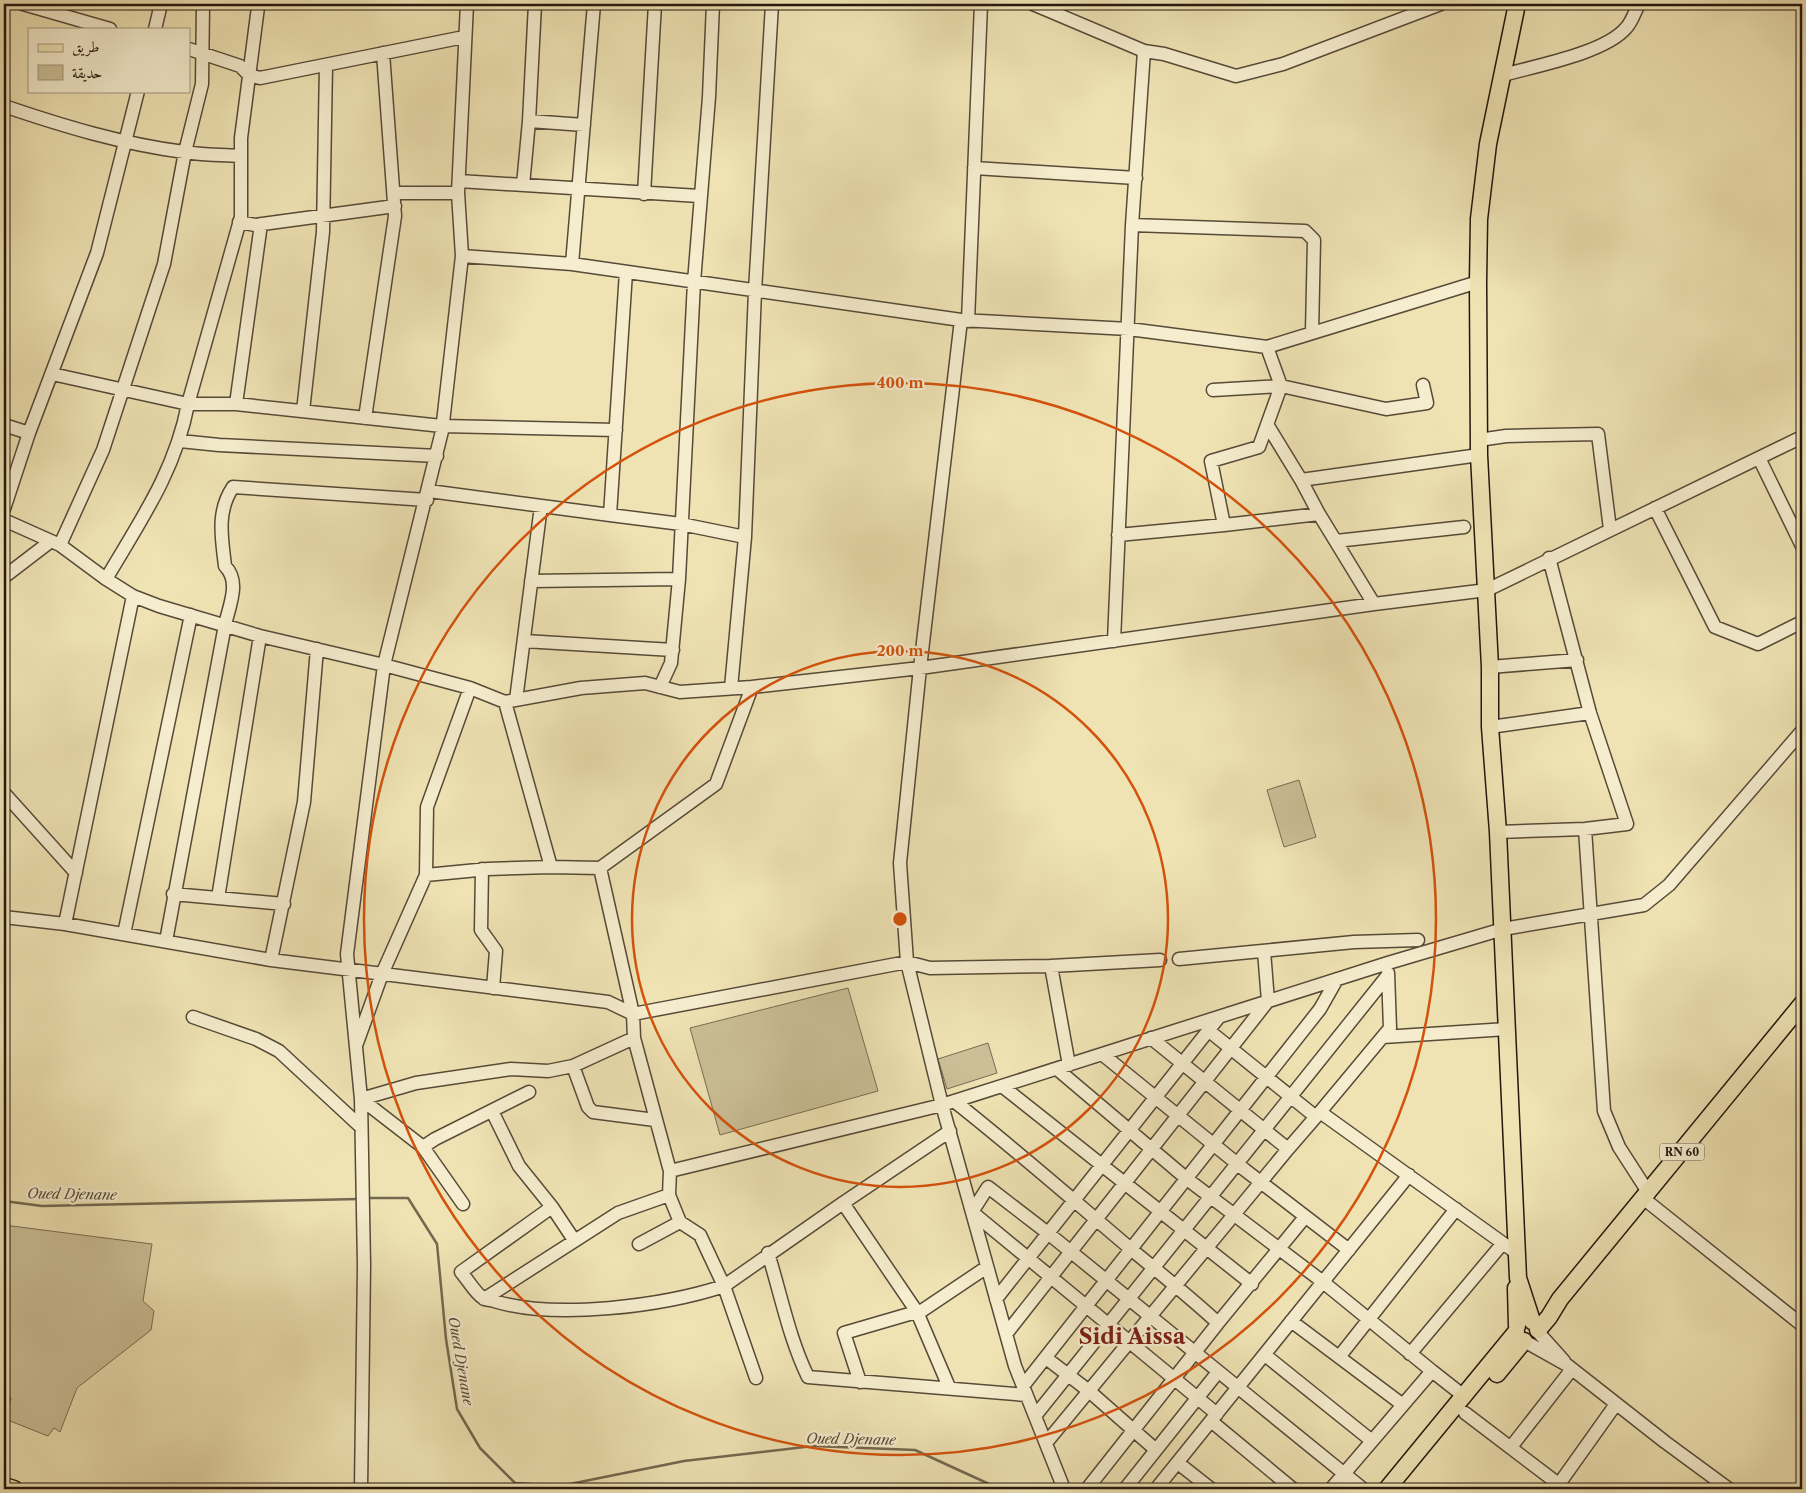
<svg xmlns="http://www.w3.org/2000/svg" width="1806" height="1493" font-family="'Libre Caslon Text',Amiri,serif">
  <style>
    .park { fill: #ccc098; stroke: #786c53 }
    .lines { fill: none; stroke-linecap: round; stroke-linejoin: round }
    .stream { stroke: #746850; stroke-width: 2.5 }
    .minor-casing { stroke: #574a38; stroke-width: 15 }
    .major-casing { stroke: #24170e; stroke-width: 19 }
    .minor { stroke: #f5edce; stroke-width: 12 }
    .major { stroke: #efe3b4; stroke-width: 16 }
    .ring { fill: none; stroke: #d4520c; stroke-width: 2.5 }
    .labels { text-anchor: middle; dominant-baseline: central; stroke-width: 4.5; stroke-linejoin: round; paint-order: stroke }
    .shield { fill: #f5edce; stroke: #635748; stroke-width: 1 }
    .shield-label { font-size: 11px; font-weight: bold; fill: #24170e }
    .water-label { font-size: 14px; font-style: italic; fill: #5a4d3a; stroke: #f5edce }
    .town-label { font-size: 22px; font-weight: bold; fill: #7a1f14; stroke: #f5edce }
    .centre { fill: #d4520c; stroke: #f5edce; stroke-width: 2.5 }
    .ring-label { font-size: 15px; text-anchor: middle; font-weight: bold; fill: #d4520c; stroke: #f5edce; stroke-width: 4.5; stroke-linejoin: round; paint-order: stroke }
  </style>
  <rect width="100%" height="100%" fill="#efe3b4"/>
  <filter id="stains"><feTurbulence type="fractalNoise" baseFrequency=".004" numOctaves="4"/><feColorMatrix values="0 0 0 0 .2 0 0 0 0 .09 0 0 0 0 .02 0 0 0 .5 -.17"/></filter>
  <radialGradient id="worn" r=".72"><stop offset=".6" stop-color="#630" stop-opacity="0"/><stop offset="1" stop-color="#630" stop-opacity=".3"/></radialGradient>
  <path class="park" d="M1299 780 1316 837 1284 847 1267 790Z
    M848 988 878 1091 720 1135 690 1028Z
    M988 1043 997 1073 947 1089 938 1059Z
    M4 1225 152 1244 143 1301 154 1311 151 1330 77 1388 60 1432 54 1428 48 1436 5 1419 11 1398 4 1394Z"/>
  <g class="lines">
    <path class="stream" d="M367 1198H408L437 1244 446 1339 457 1409 480 1448 515 1483 560 1486 684 1461 813 1446 915 1450 1000 1489
      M4 1201 42 1206 359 1199"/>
    <defs>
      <path id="minor" d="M23 4 110 29
        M1033 4 1144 51 1132 225 1114 641
        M155 29 161 4
        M189 49 240 66 249 75 260 78 464 37
        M1144 51 1164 54 1236 76 1283 64 1441 4
        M1503 75C1535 66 1605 53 1626 28 1632 22 1635 11 1639 4
        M4 106C63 126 122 144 184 152 203 155 223 155 241 156
        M529 121 584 125
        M974 168 1136 178
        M459 181 699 196
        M523 185 529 121 535 4
        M395 193H458
        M644 194 655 4
        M239 222 255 225 395 206
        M1132 225 1305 231 1314 240 1312 332
        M462 256 572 264 961 320 1129 329 1267 347 1478 282
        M572 264 594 4
        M961 320 920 668 900 863 907 962 942 1105 1015 1366 1064 1489
        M968 321 981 4
        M1267 347 1281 386 1259 447 1211 461 1224 525 1319 514 1374 604
        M52 374 188 404H236L442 426 616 430
        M1213 390 1281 386 1386 409 1427 403 1423 385
        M236 404 261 224
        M303 411 323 232 326 65
        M365 418 395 216 383 53
        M4 425 29 433
        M1268 426 1301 480 1479 455
        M1479 440 1506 436 1598 434 1610 529
        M180 441 219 445 437 456
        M1759 458 1802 546
        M1301 480 1319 514
        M429 491 610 515 626 272
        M1655 508 1715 627 1758 644 1802 622
        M4 509 29 433 97 253 138 91
        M610 515 681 524 745 537
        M4 520 60 545 106 579 133 596 159 606 260 636 384 665 470 688 505 702 581 688 645 683 680 692 752 687
        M1118 535 1224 525
        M1336 541 1464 527
        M60 545 103 450 164 264 185 152 202 84 203 4
        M4 577 51 541
        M106 579C140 521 175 472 188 404L241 217V138L258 7
        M531 581 679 579
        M524 641 673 650
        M1490 667 1577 660
        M660 687 671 663 679 579 694 282 709 97 713 4
        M470 688 427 807 426 875 488 869 551 867
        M731 688 745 537 755 291 772 4
        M516 700 541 506
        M505 702 551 867 600 868 716 784 752 687 920 668 1374 604 1487 590 1802 437
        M1490 727 1590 713
        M4 793 76 873
        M1585 829 1604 1111 1619 1147 1648 1192
        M1498 832 1585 829 1627 824 1590 713 1549 558
        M600 868 633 1014 634 1038 670 1171 942 1105 1388 963 1503 929 1644 905 1669 885 1802 731
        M482 869 481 930 496 951 493 988
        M173 894 284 904
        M218 898 260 636
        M4 917 65 924 271 960 608 1002 633 1014 907 962 930 968 1051 966 1160 960
        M65 924 133 596
        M124 934 191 615
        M166 941 225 625C229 606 241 582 225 566 222 539 216 512 233 487L427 500
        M1179 959 1354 942 1418 940
        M271 960 304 802 317 649
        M1051 966 1069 1065
        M1388 973 1390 1028 1320 1112 1518 1254
        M193 1017 256 1039 279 1051 361 1127
        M1208 1030 1316 1117
        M1383 1037 1507 1029
        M357 1043 382 974 426 875
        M1102 1054 1245 1170 1349 1250
        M573 1066 588 1107 593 1112 655 1120
        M1057 1069 1187 1179 1323 1282 1432 1371 1331 1489
        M1002 1086 1252 1284
        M361 1099 416 1083 511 1069 548 1071 573 1066 634 1038
        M361 1099 423 1147 463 1204
        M954 1101C1015 1149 1073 1200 1132 1250 1161 1274 1190 1297 1218 1323L1305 1217
        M492 1111 519 1166 552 1207 574 1240
        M423 1147 435 1139 529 1092
        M1288 1149 1320 1112
        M1643 1198 1802 1325
        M843 1203 950 1131
        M552 1207 461 1272C468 1280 475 1293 483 1298 486 1300 491 1300 494 1301 555 1320 663 1306 724 1286L700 1235 680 1222 669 1195 670 1171
        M639 1244 680 1222
        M768 1253C781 1295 789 1338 808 1377L1026 1395
        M484 1299 618 1213 669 1195
        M996 1299 1219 1017
        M1291 1321 1403 1405
        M1538 1332 1564 1361
        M1006 1334 1268 1001 1264 951
        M1526 1342 1567 1365 1665 1442 1729 1489
        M1410 1354 1503 1243
        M1265 1355 1372 1441
        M1339 1357 1456 1209
        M1046 1358 1089 1391 1156 1450
        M1432 1371 1465 1397
        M756 1378 724 1286 843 1203 917 1312 949 1387
        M860 1382 844 1333 923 1310 987 1267
        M1023 1386 1320 1009 1337 979
        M1465 1413 1565 1489
        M1217 1414 972 1212 988 1187 1049 1234 1363 1489
        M1035 1416 1388 975
        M1211 1421 1293 1489
        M1046 1443 1288 1149 1151 1038
        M1511 1447 1572 1369
        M1178 1463 1211 1489
        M1559 1484 1616 1404
        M361 1489 364 1266 361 1099 347 954 384 665 442 431 462 256 458 193 467 4
        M1087 1489 1218 1323
        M1125 1489 1218 1372
        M1156 1489 1409 1175"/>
      <path id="major" d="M1517 4 1488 144 1479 219 1478 282 1479 455 1490 667V727L1498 832 1518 1278 1532 1321
        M1516 1288 1517 1326
        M1538 1330 1549 1317 1560 1299 1802 1004
        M1497 1374 1524 1341
        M4 1486 14 1489
        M1387 1489 1516 1332"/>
    </defs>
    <use href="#minor" class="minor-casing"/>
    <use href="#major" class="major-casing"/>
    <use href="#minor" class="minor"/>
    <use href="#major" class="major"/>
  </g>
  <g class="ring">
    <circle cx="900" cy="919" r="268"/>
    <circle cx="900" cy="919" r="536"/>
  </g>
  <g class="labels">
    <rect class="shield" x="1659.5" y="1143.5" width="45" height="17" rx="4"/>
    <g class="shield-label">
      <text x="1682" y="1152">RN 60</text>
    </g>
    <g class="water-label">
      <text transform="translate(72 1194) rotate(1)">Oued Djenane</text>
      <text transform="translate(461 1361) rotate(80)">Oued Djenane</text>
      <text transform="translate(851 1439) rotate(1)">Oued Djenane</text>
    </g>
    <g class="town-label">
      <text x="1132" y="1336">Sidi Aissa</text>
    </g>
  </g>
  <circle cx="900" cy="919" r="8" class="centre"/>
  <g class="ring-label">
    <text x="900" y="388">400 m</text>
    <text x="900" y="656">200 m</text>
  </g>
  <rect width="1806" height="1493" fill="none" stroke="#efe3b4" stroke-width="20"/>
  <rect x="5" y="5" width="1796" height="1483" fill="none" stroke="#24170e" stroke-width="2.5"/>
  <rect x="10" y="10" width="1786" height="1473" fill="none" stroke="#24170e"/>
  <rect x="28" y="28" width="162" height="65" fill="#f5edce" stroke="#a19781"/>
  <rect x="38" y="44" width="25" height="8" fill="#efe3b4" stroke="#a19781"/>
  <text x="72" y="52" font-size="15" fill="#24170e">طريق</text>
  <rect x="38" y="65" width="25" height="15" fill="#ccc098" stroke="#a19781"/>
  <text x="72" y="78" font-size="15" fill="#24170e">حديقة</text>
  <rect width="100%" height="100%" filter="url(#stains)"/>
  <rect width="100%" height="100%" fill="url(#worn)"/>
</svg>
